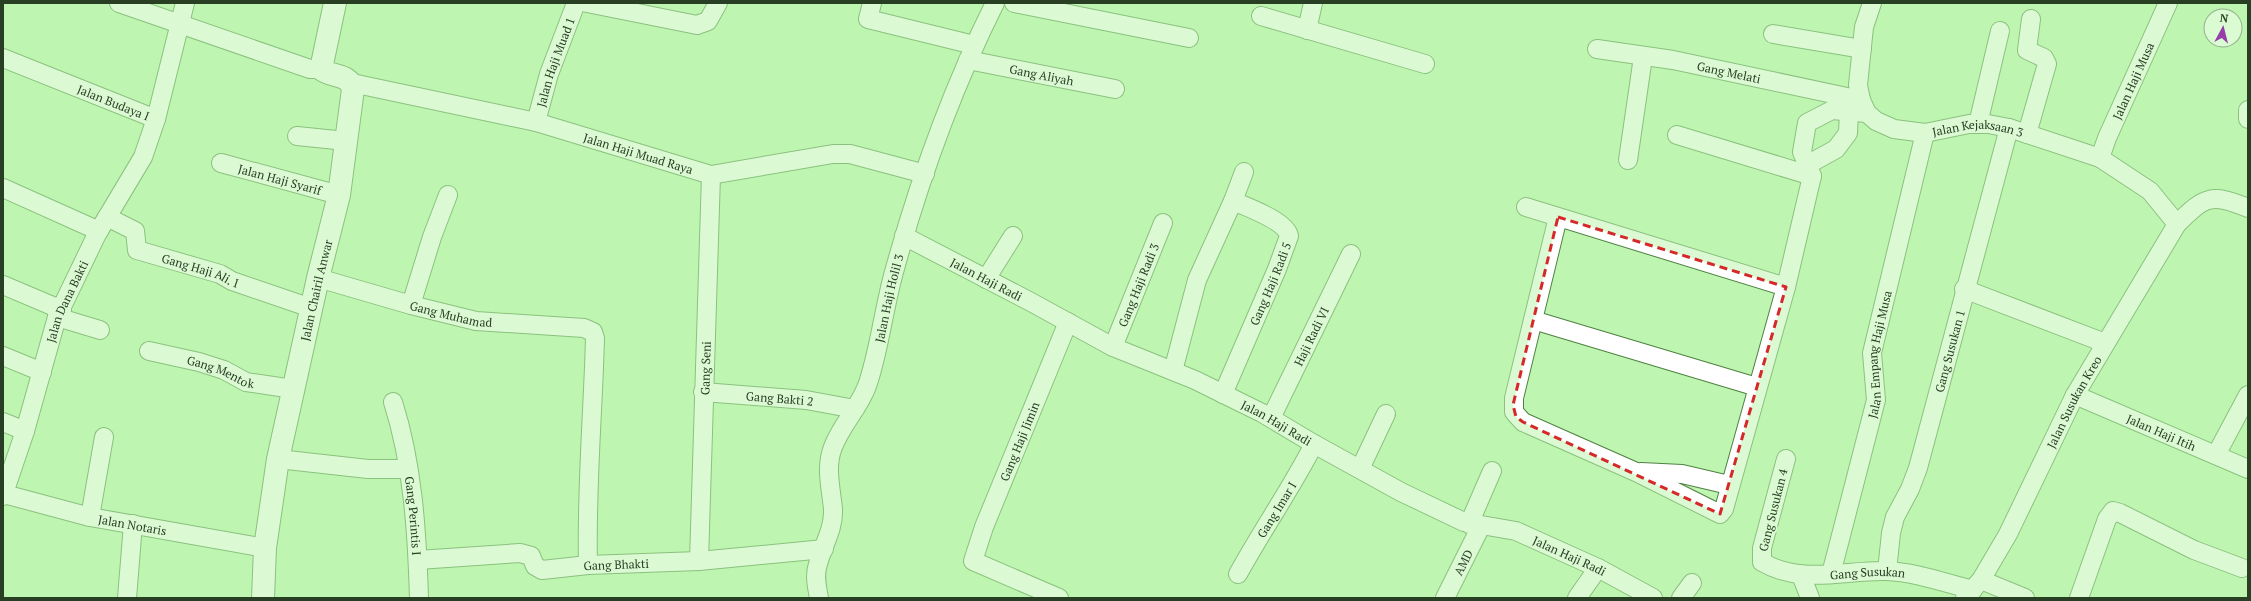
<svg xmlns="http://www.w3.org/2000/svg" width="2251" height="601" font-family="'PT Serif',serif">
  <style>
    .lines { fill: none; stroke-linecap: round; stroke-linejoin: round }
    .street-casing { stroke: #4f8142; stroke-width: 20 }
    .secondary-casing { stroke: #4f8142; stroke-width: 24 }
    .street { stroke: #fff; stroke-width: 18 }
    .secondary { stroke: #fff; stroke-width: 22 }
    .marked { fill: none; stroke: #d62828; stroke-width: 3; stroke-dasharray: 8 5; stroke-linejoin: round }
    .labels { text-anchor: middle; dominant-baseline: central; stroke-width: 4; stroke-linejoin: round; paint-order: stroke }
    .street-label { font-size: 12px; fill: #293f24; stroke: #dbfcd3 }
  </style>
  <rect width="100%" height="100%" fill="#bef5b1"/>
  <g class="lines">
    <defs>
      <g id="street">
        <path d="M119 3 310 69H321"/>
        <path d="M587 3 697 25 708 21 718 3"/>
        <path d="M872 3 868 19 974 45"/>
        <path d="M1014 3 1189 38"/>
        <path id="s1" d="M1872 3 1864 27 1858 85 1861 100 1867 113 1876 121 1894 129 1925 133 1969 124H1988L2009 128 2100 158 2150 191 2177 224"/>
        <path d="M1261 16 1425 64"/>
        <path d="M1307 30 1313 3"/>
        <path d="M1773 34 1862 49"/>
        <path id="s2" d="M1597 49 1673 60 1861 100"/>
        <path id="s3" d="M3 58 156 119"/>
        <path id="s4" d="M968 60 1115 89"/>
        <path id="s5" d="M352 83 536 122 711 175 833 154H850L925 174"/>
        <path d="M2248 110V119"/>
        <path id="s6" d="M536 122 549 74 576 3"/>
        <path d="M1978 124 2000 31"/>
        <path d="M2027 134 2047 64 2044 58 2027 50 2031 19"/>
        <path d="M1677 135 1812 176"/>
        <path d="M297 136 346 141"/>
        <path id="s7" d="M2100 158 2107 138 2168 3"/>
        <path d="M1628 160 1643 57"/>
        <path id="s8" d="M221 163 339 195"/>
        <path d="M1807 165 1836 149 1848 133 1849 112"/>
        <path d="M3 188 99 231"/>
        <path d="M1526 207 1786 287 1724 509 1720 514 1636 472 1523 422 1514 412V398L1558 217"/>
        <path id="s9" d="M107 217 135 231 137 250 220 274 232 281 311 308"/>
        <path id="s10" d="M904 236 1029 301 1113 347 1195 380 1262 413 1314 444 1401 492 1464 522 1516 531 1598 568 1653 598"/>
        <path id="s11" d="M318 278 411 305 476 321 584 328 593 332 595 338C593 414 586 489 588 565"/>
        <path d="M986 279 1013 236"/>
        <path d="M3 285 62 310"/>
        <path d="M1786 287 1812 176 1802 152 1807 123 1832 110 1867 113"/>
        <path d="M1964 289 2105 343"/>
        <path d="M411 305 432 237 448 195"/>
        <path d="M57 317 100 330"/>
        <path d="M1533 320 1757 387"/>
        <path id="s12" d="M1113 347 1163 223"/>
        <path id="s13" d="M149 351 199 362 224 370 246 382 293 389"/>
        <path d="M3 356 42 372"/>
        <path d="M1173 371 1197 280 1233 201 1244 172"/>
        <path id="s14" d="M703 392 806 400 855 409"/>
        <path id="s15" d="M1223 394 1277 269 1289 236C1286 221 1247 207 1233 201"/>
        <path id="s16" d="M2075 395 2248 469"/>
        <path id="s17" d="M393 402C413 465 417 532 419 598"/>
        <path id="s18" d="M1271 418 1351 254"/>
        <path d="M3 422 25 431"/>
        <path d="M2216 455 2248 395"/>
        <path d="M278 459 368 469H408"/>
        <path id="s19" d="M1786 459 1762 548V562C1801 585 1844 570 1886 571 1915 572 1945 583 1973 590"/>
        <path d="M1360 469 1386 414"/>
        <path d="M1641 472 1682 474 1729 485"/>
        <path id="s20" d="M4 494 90 517 265 548"/>
        <path id="s21" d="M3 496 25 431 57 317 97 234 143 157 156 119 185 3"/>
        <path d="M90 517 104 437"/>
        <path d="M1469 524 1492 471"/>
        <path id="s22" d="M418 560 520 553 531 556 535 566 542 570 588 565 699 561 824 549"/>
        <path id="s23" d="M699 561 711 175"/>
        <path id="s24" d="M1887 571 1891 533 1895 517 1910 489 1918 468 2009 128"/>
        <path id="s25" d="M1238 574C1262 530 1291 489 1314 444"/>
        <path id="s26" d="M1831 574 1876 400 1872 353 1925 133"/>
        <path d="M1801 575 1810 598"/>
        <path d="M1981 580 2025 598"/>
        <path d="M127 598 133 524"/>
        <path id="s27" d="M819 598C817 587 814 575 818 564 823 545 834 529 833 509 831 488 825 467 833 447 842 423 862 405 869 380 880 345 884 308 894 272 919 181 953 87 995 3"/>
        <path id="s28" d="M1059 598 973 561 984 527 1068 322"/>
        <path id="s29" d="M1445 598 1481 526"/>
        <path d="M1577 598 1598 568"/>
        <path d="M1681 598 1692 583"/>
        <path id="s30" d="M1965 598 1981 580 2008 534 2075 395 2177 224C2205 196 2211 193 2248 208"/>
        <path d="M2079 598 2107 519 2113 511 2120 513 2194 550 2242 568"/>
      </g>
      <g id="secondary">
        <path id="s31" d="M263 598 265 548 278 459 318 278 339 195 353 89C349 73 332 78 321 69L335 3"/>
      </g>
    </defs>
    <use href="#street" class="street-casing"/>
    <use href="#secondary" class="secondary-casing"/>
    <use href="#street" class="street"/>
    <use href="#secondary" class="secondary"/>
  </g>
  <path d="M0 0H2251V601H0ZM1558 217 1786 287 1720 514 1523 422 1516 417 1513 405Z" fill="#bef5b1" fill-opacity=".55" fill-rule="evenodd"/>
  <path class="marked" d="M1558 217 1786 287 1720 514 1523 422 1516 417 1513 405Z"/>
  <g class="labels">
    <g class="street-label">
      <text stroke="none"><textPath href="#s6" startOffset="63">Jalan Haji Muad 1</textPath></text>
      <text stroke="none"><textPath href="#s2" startOffset="134">Gang Melati</textPath></text>
      <text stroke="none"><textPath href="#s4" startOffset="75">Gang Aliyah</textPath></text>
      <text stroke="none"><textPath href="#s7" startOffset="84">Jalan Haji Musa</textPath></text>
      <text stroke="none"><textPath href="#s3" startOffset="119">Jalan Budaya I</textPath></text>
      <text stroke="none"><textPath href="#s1" startOffset="230">Jalan Kejaksaan 3</textPath></text>
      <text stroke="none"><textPath href="#s5" startOffset="295">Jalan Haji Muad Raya</textPath></text>
      <text stroke="none"><textPath href="#s8" startOffset="61">Jalan Haji Syarif</textPath></text>
      <text stroke="none"><textPath href="#s9" startOffset="117">Gang Haji Ali. I</textPath></text>
      <text stroke="none"><textPath href="#s10" startOffset="93">Jalan Haji Radi</textPath></text>
      <text stroke="none"><textPath href="#s15" startOffset="120">Gang Haji Radi 5</textPath></text>
      <text stroke="none"><textPath href="#s12" startOffset="67">Gang Haji Radi 3</textPath></text>
      <text stroke="none"><textPath href="#s31" startOffset="313">Jalan Chairil Anwar</textPath></text>
      <text stroke="none"><textPath href="#s27" startOffset="315">Jalan Haji Holil 3</textPath></text>
      <text stroke="none"><textPath href="#s21" startOffset="205">Jalan Dana Bakti</textPath></text>
      <text stroke="none"><textPath href="#s11" startOffset="138">Gang Muhamad</textPath></text>
      <text stroke="none"><textPath href="#s18" startOffset="91">Haji Radi VI</textPath></text>
      <text stroke="none"><textPath href="#s24" startOffset="230">Gang Susukan 1</textPath></text>
      <text stroke="none"><textPath href="#s26" startOffset="226">Jalan Empang Haji Musa</textPath></text>
      <text stroke="none"><textPath href="#s23" startOffset="193">Gang Seni</textPath></text>
      <text stroke="none"><textPath href="#s13" startOffset="75">Gang Mentok</textPath></text>
      <text stroke="none"><textPath href="#s14" startOffset="77">Gang Bakti 2</textPath></text>
      <text stroke="none"><textPath href="#s30" startOffset="225">Jalan Susukan Kreo</textPath></text>
      <text stroke="none"><textPath href="#s10" startOffset="417">Jalan Haji Radi</textPath></text>
      <text stroke="none"><textPath href="#s16" startOffset="94">Jalan Haji Itih</textPath></text>
      <text stroke="none"><textPath href="#s28" startOffset="222">Gang Haji Jimin</textPath></text>
      <text stroke="none"><textPath href="#s25" startOffset="75">Gang Imar I</textPath></text>
      <text transform="translate(1773 510) rotate(-76)">Gang Susukan 4</text>
      <text stroke="none"><textPath href="#s17" startOffset="116">Gang Perintis I</textPath></text>
      <text stroke="none"><textPath href="#s20" startOffset="132">Jalan Notaris</textPath></text>
      <text stroke="none"><textPath href="#s10" startOffset="741">Jalan Haji Radi</textPath></text>
      <text stroke="none"><textPath href="#s29" startOffset="40">AMD</textPath></text>
      <text stroke="none"><textPath href="#s22" startOffset="207">Gang Bhakti</textPath></text>
      <text stroke="none"><textPath href="#s19" startOffset="214">Gang Susukan</textPath></text>
    </g>
  </g>
  <rect width="2251" height="601" fill="none" stroke="#293f24" stroke-width="8"/>
  <g transform="translate(2223 28) rotate(7)"><circle r="19" fill="#dbfcd3" stroke="#94b08d"/>
  <path d="M0-3L7 15L0 10L-7 15Z" fill="#963eaa"/>
  <text y="-6" font-size="11" font-weight="bold" text-anchor="middle" fill="#293f24">N</text>
  </g>
</svg>
